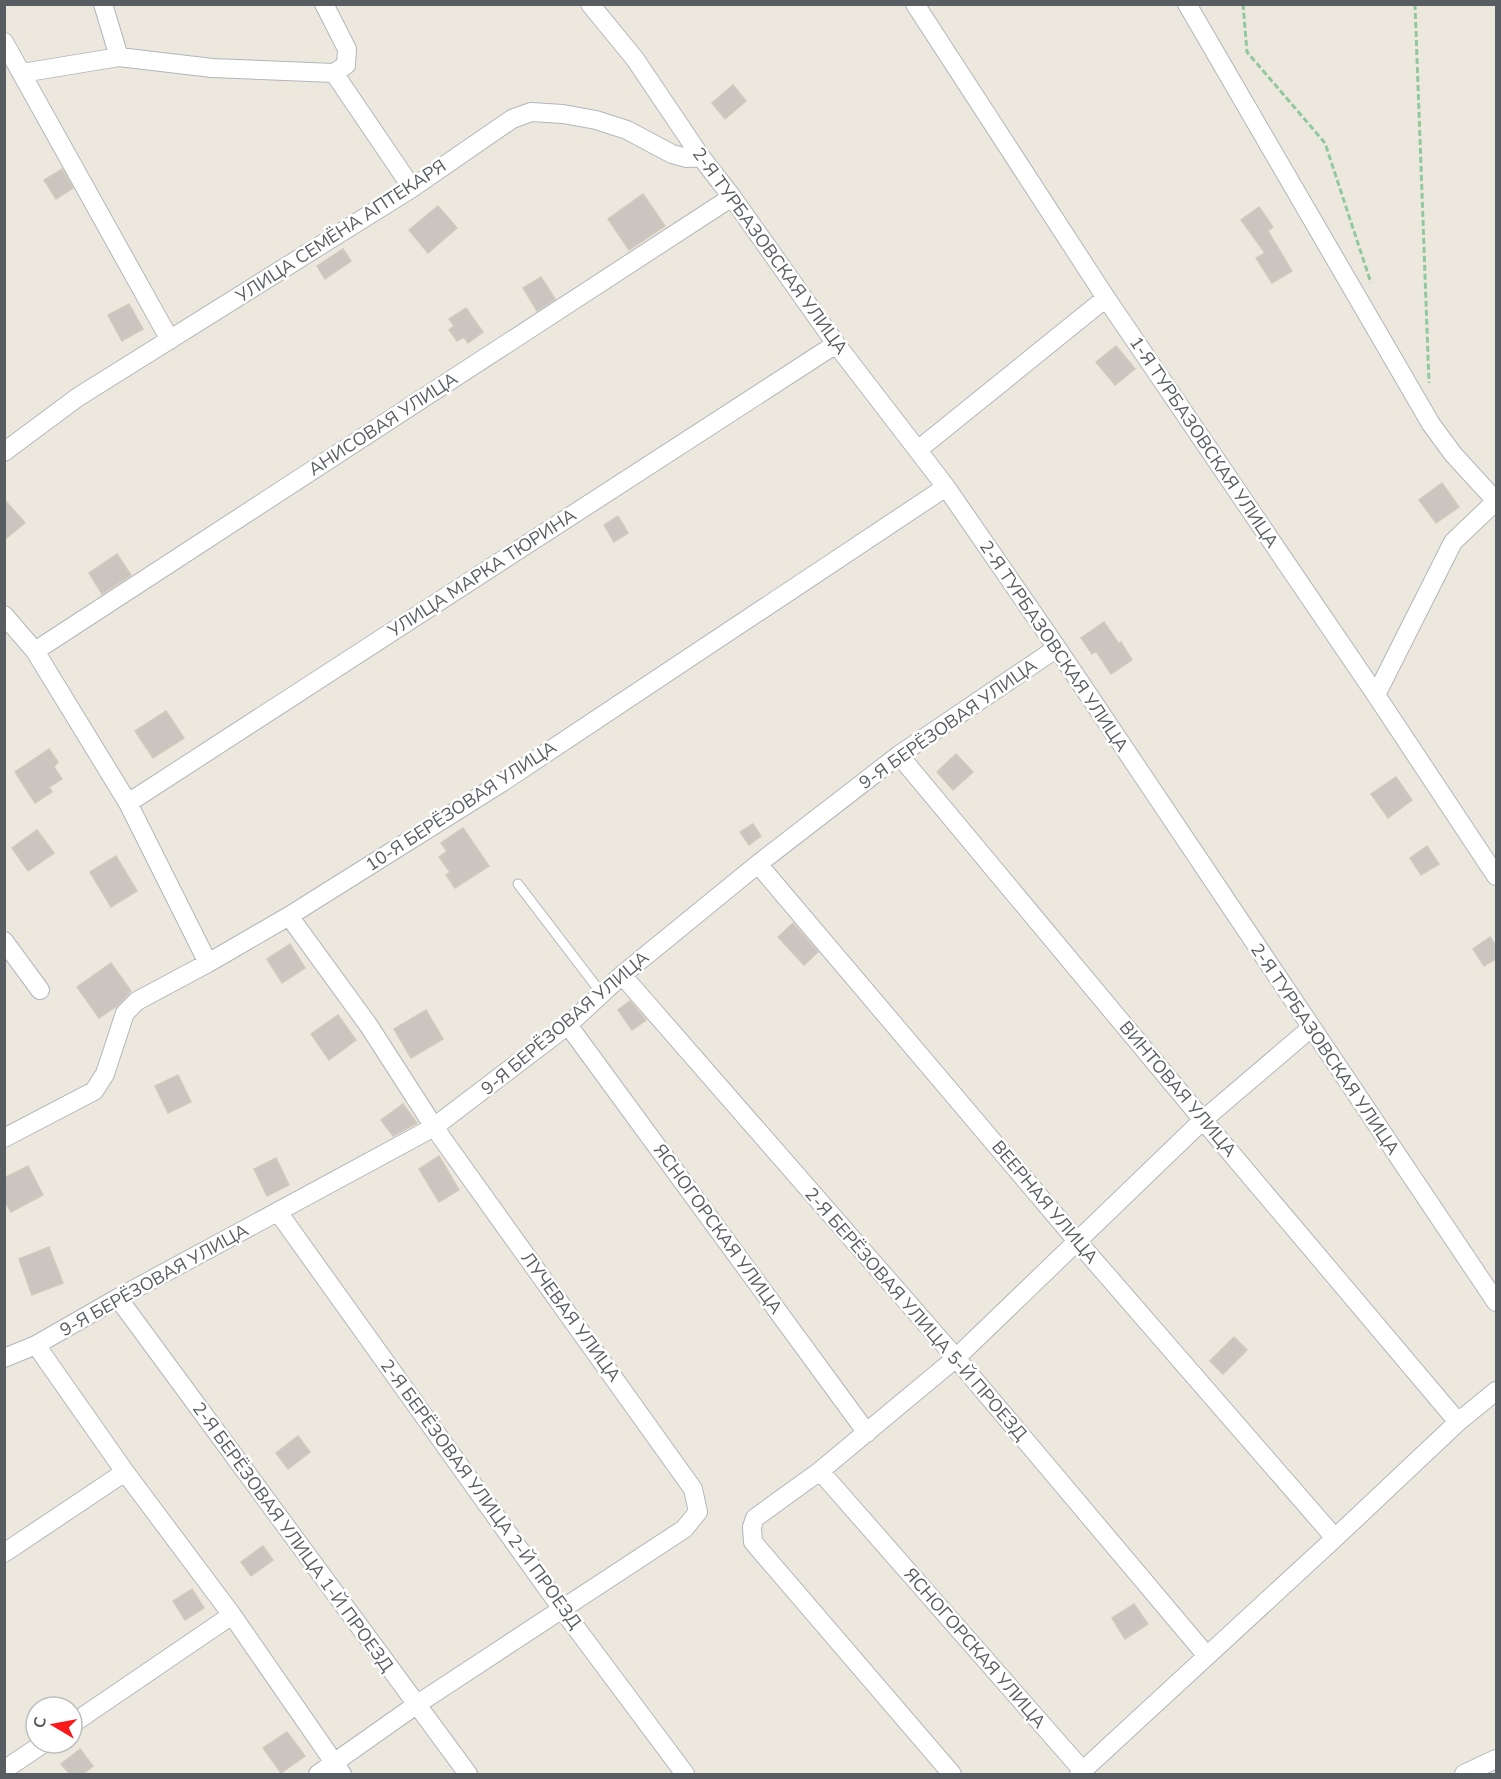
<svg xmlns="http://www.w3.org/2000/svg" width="1501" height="1779" font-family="'Nunito Sans',sans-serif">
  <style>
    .building { fill: #cac5be; stroke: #d2c9bd; stroke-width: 1.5 }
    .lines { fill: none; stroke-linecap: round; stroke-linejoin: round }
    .service-casing { stroke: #b2b6bb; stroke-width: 11 }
    .minor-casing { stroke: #b2b6bb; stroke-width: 20 }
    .path { stroke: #91c99c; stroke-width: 3; stroke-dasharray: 6 3; stroke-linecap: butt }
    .service { stroke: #fff; stroke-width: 9 }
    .minor { stroke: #fff; stroke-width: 18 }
    .labels { text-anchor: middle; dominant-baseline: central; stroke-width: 5; stroke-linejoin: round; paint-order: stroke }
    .street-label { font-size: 18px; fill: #585d62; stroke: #fff }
  </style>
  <rect width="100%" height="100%" fill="#ede8de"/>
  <path class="building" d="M733 85 746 101 725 119 712 103Z
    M62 169 73 188 56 199 44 180Z
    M643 194 665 226 629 250 608 219Z
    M438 206 457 228 428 253 409 230Z
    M1259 207 1273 227 1268 231 1292 271 1272 283 1256 258 1265 253 1241 220Z
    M343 249 351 261 325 279 317 266Z
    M541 277 555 299 537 311 523 288Z
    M129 304 143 329 122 341 108 315Z
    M466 308 483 332 468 343 464 337 457 341 449 330 454 326 449 319Z
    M1116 346 1135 369 1115 385 1096 362Z
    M1442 483 1459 507 1436 523 1419 500Z
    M4 499 25 523 4 540Z
    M618 516 628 533 614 542 604 525Z
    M117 554 131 575 102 594 89 573Z
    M1104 622 1119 644 1121 642 1132 660 1111 674 1096 651 1092 654 1081 638Z
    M166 711 184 738 153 758 135 731Z
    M49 749 58 762 54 767 62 779 49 787 52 792 35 803 15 772Z
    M956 754 973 772 953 790 937 772Z
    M1396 777 1412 800 1388 818 1371 794Z
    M753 824 761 836 749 845 740 832Z
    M463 828 489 866 455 888 446 875 450 872 439 857 447 851 441 843Z
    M37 830 54 853 28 871 12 848Z
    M1427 846 1439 864 1421 875 1410 858Z
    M116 856 137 891 111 907 90 872Z
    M793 923 818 952 804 965 778 937Z
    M1490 937 1497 947V958L1484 966 1473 949Z
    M290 944 305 968 282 983 267 959Z
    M111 963 131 991 117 1006 99 1018 77 987Z
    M630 1001 646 1020 632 1030 618 1010Z
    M426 1010 443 1039 411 1058 394 1029Z
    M338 1015 356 1040 329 1060 311 1034Z
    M178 1075 191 1102 168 1113 155 1086Z
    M403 1104 417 1123 393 1136 381 1120Z
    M439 1156 459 1190 439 1202 419 1169Z
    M276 1158 289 1185 267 1196 254 1169Z
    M28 1166 43 1195 11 1212 4 1200V1178Z
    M49 1247 63 1283 32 1295 19 1259Z
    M1234 1337 1247 1350 1223 1374 1210 1361Z
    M298 1436 310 1452 288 1469 276 1453Z
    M263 1546 273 1560 251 1576 241 1562Z
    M192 1589 204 1608 185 1620 173 1601Z
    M1134 1604 1148 1624 1125 1639 1112 1618Z
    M287 1732 305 1756 281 1773 263 1748Z
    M80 1749 93 1766 83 1774H70L61 1764Z"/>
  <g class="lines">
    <defs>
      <path id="service" d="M518 884 602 994"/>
      <path id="minor" d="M590 4 635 59 701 157 732 197 836 344 946 487 1057 648 1496 1302
        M915 4 1106 298 1376 695 1496 876
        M1187 4 1431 424 1453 454 1496 501 1453 542 1376 695
        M4 42 170 340
        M119 57 212 68 334 73 346 65 347 49 324 4
        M22 73 119 57 103 4
        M334 73 412 188
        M919 449 1106 298
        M4 452 78 397 412 188 512 119 531 112 563 114 596 120 627 130 672 154 687 158 701 157
        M4 615 35 651 128 803 208 963
        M35 651 732 197
        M899 755 1203 1120 1458 1422
        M128 803 836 344
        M758 864 1078 1242 1335 1538
        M289 916 369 1026 434 1127 693 1489 698 1512 684 1529 416 1705 318 1774
        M4 941 40 990
        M622 975 956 1358 1207 1656
        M568 1025 867 1433
        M4 1138 94 1091 105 1074 125 1013 137 1001 208 963 289 916 501 783 946 487
        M278 1212 562 1609 685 1774
        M118 1298 468 1774
        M36 1345 125 1472 232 1615 342 1774
        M4 1358 36 1345 118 1298 434 1127 568 1025 622 975 758 864 899 755 1057 648
        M820 1471 1083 1771
        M4 1553 125 1472
        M72 1724 232 1615
        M4 1770 44 1743
        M952 1774 753 1542 752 1527 755 1518 820 1471 956 1358 1203 1120 1311 1028
        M1079 1774 1335 1538 1458 1422 1496 1391
        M1464 1774 1496 1759"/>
    </defs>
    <use href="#service" class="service-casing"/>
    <use href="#minor" class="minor-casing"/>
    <path class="path" d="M1243 4 1247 52 1325 143 1371 283
      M1415 4 1429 383"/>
    <use href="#service" class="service"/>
    <use href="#minor" class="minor"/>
  </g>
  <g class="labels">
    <g class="street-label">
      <text transform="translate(341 231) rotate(-33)">УЛИЦА СЕМЁНА АПТЕКАРЯ</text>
      <text transform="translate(770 251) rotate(54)">2-Я ТУРБАЗОВСКАЯ УЛИЦА</text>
      <text transform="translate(383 424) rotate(-33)">АНИСОВАЯ УЛИЦА</text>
      <text transform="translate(1204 442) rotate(56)">1-Я ТУРБАЗОВСКАЯ УЛИЦА</text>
      <text transform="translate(482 573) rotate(-33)">УЛИЦА МАРКА ТЮРИНА</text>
      <text transform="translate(1054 646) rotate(56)">2-Я ТУРБАЗОВСКАЯ УЛИЦА</text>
      <text transform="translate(948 724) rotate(-35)">9-Я БЕРЁЗОВАЯ УЛИЦА</text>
      <text transform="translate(461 806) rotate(-33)">10-Я БЕРЁЗОВАЯ УЛИЦА</text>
      <text transform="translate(565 1023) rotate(-40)">9-Я БЕРЁЗОВАЯ УЛИЦА</text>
      <text transform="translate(1325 1049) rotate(56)">2-Я ТУРБАЗОВСКАЯ УЛИЦА</text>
      <text transform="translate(1178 1089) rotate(50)">ВИНТОВАЯ УЛИЦА</text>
      <text transform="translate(1045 1202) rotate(50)">ВЕЕРНАЯ УЛИЦА</text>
      <text transform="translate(718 1229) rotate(54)">ЯСНОГОРСКАЯ УЛИЦА</text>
      <text transform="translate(154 1280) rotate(-29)">9-Я БЕРЁЗОВАЯ УЛИЦА</text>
      <text transform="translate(916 1314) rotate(49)">2-Я БЕРЁЗОВАЯ УЛИЦА 5-Й ПРОЕЗД</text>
      <text transform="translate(571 1317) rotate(54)">ЛУЧЕВАЯ УЛИЦА</text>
      <text transform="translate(481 1494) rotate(54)">2-Я БЕРЁЗОВАЯ УЛИЦА 2-Й ПРОЕЗД</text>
      <text transform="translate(293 1537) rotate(54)">2-Я БЕРЁЗОВАЯ УЛИЦА 1-Й ПРОЕЗД</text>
      <text transform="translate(975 1648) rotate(49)">ЯСНОГОРСКАЯ УЛИЦА</text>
    </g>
  </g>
  <rect width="1501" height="1779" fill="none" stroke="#585d62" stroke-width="12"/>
  <g transform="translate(54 1725) rotate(280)"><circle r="28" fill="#ffffff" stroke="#bcbec0" stroke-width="1.5"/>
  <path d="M0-4.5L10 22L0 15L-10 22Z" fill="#f9181a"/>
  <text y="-9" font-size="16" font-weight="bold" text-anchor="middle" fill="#585d62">С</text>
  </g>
</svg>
